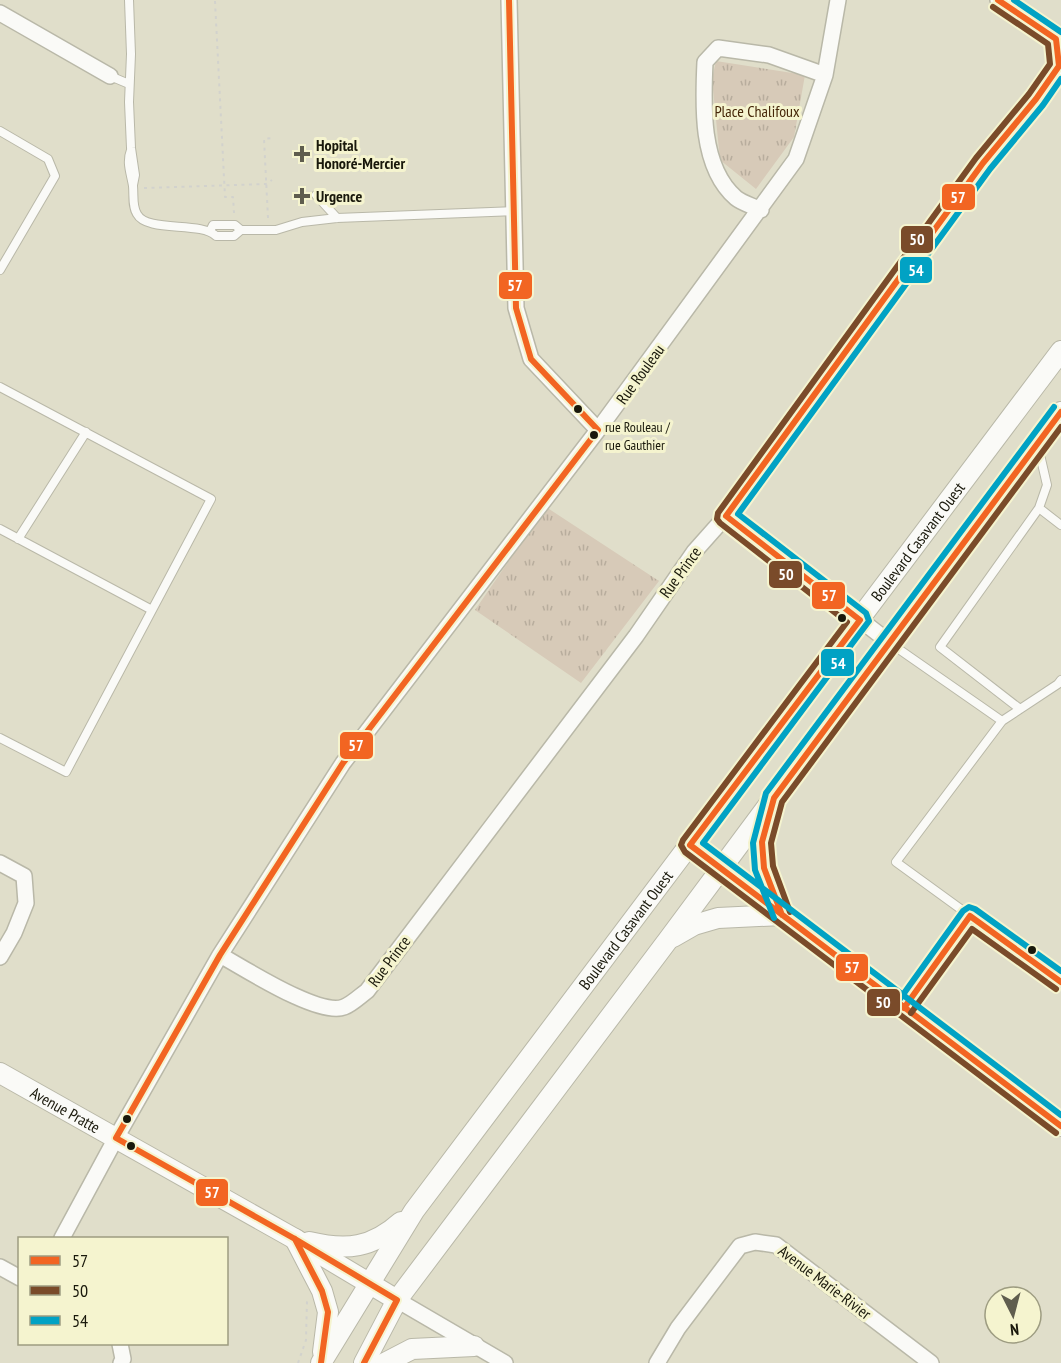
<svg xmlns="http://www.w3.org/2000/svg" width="1061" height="1363" font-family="'PT Sans Narrow',sans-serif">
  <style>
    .park { fill: url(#park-tufts) }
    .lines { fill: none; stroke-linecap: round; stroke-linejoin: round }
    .lane-casing { stroke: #b9b8a8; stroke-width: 10 }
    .street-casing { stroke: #b9b8a8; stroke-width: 18 }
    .secondary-casing { stroke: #b9b8a8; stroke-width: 22 }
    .path { stroke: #d2d2cd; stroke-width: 2; stroke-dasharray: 3 4.5; stroke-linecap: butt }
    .lane { stroke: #fafaf7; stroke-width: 8 }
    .street { stroke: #fafaf7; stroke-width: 15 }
    .secondary { stroke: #fafaf7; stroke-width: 20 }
    .bus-1-casing { stroke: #f5f4cf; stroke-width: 10 }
    .bus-2-casing { stroke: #f5f4cf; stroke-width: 10 }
    .bus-3-casing { stroke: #f5f4cf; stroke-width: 10 }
    .bus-1 { stroke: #f26522; stroke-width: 6 }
    .bus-2 { stroke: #7a4b2a; stroke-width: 6 }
    .bus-3 { stroke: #01a2c4; stroke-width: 6 }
    .poi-dot { fill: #5f5d4e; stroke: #f5f4cf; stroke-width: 2 }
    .bus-dot { fill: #19180b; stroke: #f5f4cf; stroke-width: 2 }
    .labels { text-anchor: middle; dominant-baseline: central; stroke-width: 6; stroke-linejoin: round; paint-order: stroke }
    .bus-label { font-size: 14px; fill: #19180b; stroke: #f5f4cf; text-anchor: start }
    .park-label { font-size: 16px; fill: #462709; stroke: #f5f4cf }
    .poi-label { font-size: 16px; font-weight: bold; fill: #19180b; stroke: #f5f4cf; text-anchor: start }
    .street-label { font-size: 16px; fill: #19180b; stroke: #f5f4cf }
    .line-badge { stroke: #f5f4cf; stroke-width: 2 }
    .badge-label { font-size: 16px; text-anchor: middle; font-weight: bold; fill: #fff }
  </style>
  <defs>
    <pattern id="park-tufts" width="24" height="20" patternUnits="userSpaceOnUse" patternTransform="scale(1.5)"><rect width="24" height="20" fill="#d7cab8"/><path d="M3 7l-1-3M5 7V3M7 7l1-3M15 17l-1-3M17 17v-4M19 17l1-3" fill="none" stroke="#b8ad9d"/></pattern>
  </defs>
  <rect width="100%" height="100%" fill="#e0deca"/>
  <path class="park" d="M716 61 805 75 794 137 756 189 720 160 712 79Z
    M546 507 659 581 581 683 475 610Z"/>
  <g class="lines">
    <defs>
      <path id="lane" d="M129 0 131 54 129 102 131 148 135 175 133 185
        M110 76 129 84
        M0 131 48 159 55 176 0 270
        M131 150C126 163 131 173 133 186 134 196 132 206 137 214 147 233 201 221 216 236H234L241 230
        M316 195 337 218
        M210 231 213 225H235L241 230H276L302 222 337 218 514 211
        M0 387 211 499 66 772 0 738
        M1038 446 1047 485 1039 508
        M0 529 152 610
        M18 539 86 432
        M890 643 1002 721
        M1061 680 1058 684 1002 721 896 862 1061 982
        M1020 709 940 647 1039 508 1061 525
        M905 1007 970 916"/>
      <path id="street" d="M509 0 516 308 531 359 598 430
        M0 13 110 76
        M761 210C753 206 742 203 736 198 700 167 703 104 705 62L718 48 769 55 825 75
        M726 516 889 642
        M0 863 24 876 26 903 14 933 0 957
        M220 955C244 968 319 1017 344 1007 352 1004 360 996 367 991L636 636 694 552 726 516 983 163 1036 99 1059 66 1056 39 998 0
        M62 1238 116 1138 220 955 343 763 598 430 796 159 825 75 838 0
        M0 1267 20 1278
        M397 1300 505 1363
        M120 1344 123 1359 121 1363
        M657 1363 678 1328 740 1246 755 1242 776 1245 931 1363"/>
      <g id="secondary">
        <path d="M771 808 762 842 764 868 782 915"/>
        <path d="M690 845 1061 1126"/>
        <path d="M673 937 694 925 718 918 782 915"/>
        <path id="s1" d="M0 1073 295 1239 397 1300"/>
        <path d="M295 1239 322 1291 328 1312 323 1352"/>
        <path d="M309 1242C347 1251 372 1248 401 1222"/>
        <path id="s2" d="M321 1363 414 1211 1061 351"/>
        <path d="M364 1363 397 1300 668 940 1061 412"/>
        <path d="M385 1363 412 1349 474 1346"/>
      </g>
    </defs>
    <use href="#lane" class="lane-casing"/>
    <use href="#street" class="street-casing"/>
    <use href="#secondary" class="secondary-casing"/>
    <path class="path" d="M215 1 225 197H233L234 213
      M144 188 266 184 272 180
      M268 218 264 139 272 138
      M298 1363 306 1340 307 1300"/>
    <use href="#lane" class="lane"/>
    <use href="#street" class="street"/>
    <use href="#secondary" class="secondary"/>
    <defs>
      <path id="bus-1" d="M998 0 1056 39 1059 66 1036 99 983 163 726 516 860 620 690 845 1061 1126
        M782 915 764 868 762 842 774 798 1061 412
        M904 1008 970 916 1061 982
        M295 1239 322 1291 328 1312 321 1363
        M364 1363 397 1300 295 1239 116 1138 220 955 343 763 598 430 531 359 516 308 509 0"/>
      <path id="bus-2" d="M993 7 1048 44 1050 64 1029 94 976 158 718 513 717 519 720 523 847 622 683 840 681 845 685 852 1056 1133
        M790 912 773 866 771 843 782 802 1061 427
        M911 1013 972 929 1056 989"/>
      <path id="bus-3" d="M1014 0 1061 32
        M1061 79 1043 105 990 169 738 514 866 613 869 621 703 843 1061 1115
        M774 918 755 870 753 843 766 793 1054 407
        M897 1003 963 911 969 907 975 909 1061 971"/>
    </defs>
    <use href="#bus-1" class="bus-1-casing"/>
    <use href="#bus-2" class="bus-2-casing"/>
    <use href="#bus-3" class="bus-3-casing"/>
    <use href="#bus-1" class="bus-1"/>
    <use href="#bus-2" class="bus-2"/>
    <use href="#bus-3" class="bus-3"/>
  </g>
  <g class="poi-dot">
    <path d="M299 145h6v6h6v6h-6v6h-6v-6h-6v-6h6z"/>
    <path d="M299 187h6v6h6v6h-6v6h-6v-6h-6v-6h6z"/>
  </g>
  <g class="bus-dot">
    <circle cx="578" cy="409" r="5"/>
    <circle cx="594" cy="435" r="5"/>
    <circle cx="842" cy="618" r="5"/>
    <circle cx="1032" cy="950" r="5"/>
    <circle cx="127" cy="1119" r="5"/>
    <circle cx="131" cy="1146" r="5"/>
  </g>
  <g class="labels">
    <g class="bus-label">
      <text x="605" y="427">rue Rouleau /<tspan x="605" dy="18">rue Gauthier</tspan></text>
    </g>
    <g class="park-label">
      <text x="757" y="111">Place Chalifoux</text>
    </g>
    <g class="poi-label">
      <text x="316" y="145">Hopital<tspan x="316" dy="18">Honoré-Mercier</tspan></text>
      <text x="316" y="196">Urgence</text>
    </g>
    <g class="street-label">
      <text transform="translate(640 374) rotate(-54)">Rue Rouleau</text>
      <text stroke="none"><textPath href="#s2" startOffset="1016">Boulevard Casavant Ouest</textPath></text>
      <text transform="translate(680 572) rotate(-54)">Rue Prince</text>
      <text stroke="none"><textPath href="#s2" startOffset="530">Boulevard Casavant Ouest</textPath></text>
      <text transform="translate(389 961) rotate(-53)">Rue Prince</text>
      <text stroke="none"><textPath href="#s1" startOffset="75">Avenue Pratte</textPath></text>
      <text transform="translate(825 1282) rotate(37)">Avenue Marie-Rivier</text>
    </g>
  </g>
  <g class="line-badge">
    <rect x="941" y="183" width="35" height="28" rx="6" fill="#f26522"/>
    <rect x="900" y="225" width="34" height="29" rx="6" fill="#7a4b2a"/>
    <rect x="899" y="256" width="34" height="28" rx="6" fill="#01a2c4"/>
    <rect x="498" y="271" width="35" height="29" rx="6" fill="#f26522"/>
    <rect x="768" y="560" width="35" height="29" rx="6" fill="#7a4b2a"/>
    <rect x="811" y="581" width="35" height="29" rx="6" fill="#f26522"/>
    <rect x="820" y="648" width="35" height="29" rx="6" fill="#01a2c4"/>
    <rect x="339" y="731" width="35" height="29" rx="6" fill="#f26522"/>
    <rect x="835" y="953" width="34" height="29" rx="6" fill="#f26522"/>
    <rect x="866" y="988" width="35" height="29" rx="6" fill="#7a4b2a"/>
    <rect x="195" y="1178" width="34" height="29" rx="6" fill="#f26522"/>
  </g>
  <g class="badge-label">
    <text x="958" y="203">57</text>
    <text x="917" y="245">50</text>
    <text x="916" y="276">54</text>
    <text x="515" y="291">57</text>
    <text x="786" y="580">50</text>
    <text x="829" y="601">57</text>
    <text x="838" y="669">54</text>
    <text x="356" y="751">57</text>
    <text x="852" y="973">57</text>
    <text x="883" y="1008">50</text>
    <text x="212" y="1198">57</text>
  </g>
  <rect x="18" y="1237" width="210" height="108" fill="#f5f4cf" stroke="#9d9c81" stroke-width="1.5"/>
  <rect x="30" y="1256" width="30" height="9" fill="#f26522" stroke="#9d9c81" stroke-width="1.5"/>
  <text x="72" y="1267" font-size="18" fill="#19180b">57</text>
  <rect x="30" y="1286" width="30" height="9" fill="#7a4b2a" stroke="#9d9c81" stroke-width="1.5"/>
  <text x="72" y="1297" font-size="18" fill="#19180b">50</text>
  <rect x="30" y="1316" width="30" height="9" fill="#01a2c4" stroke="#9d9c81" stroke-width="1.5"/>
  <text x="72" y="1327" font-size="18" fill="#19180b">54</text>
  <g transform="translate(1013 1315) rotate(174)"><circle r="28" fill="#f5f4cf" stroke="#9d9c81" stroke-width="1.5"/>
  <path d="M0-4.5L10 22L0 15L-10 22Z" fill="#5f5d4e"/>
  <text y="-9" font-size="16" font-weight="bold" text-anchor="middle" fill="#19180b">N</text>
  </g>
</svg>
